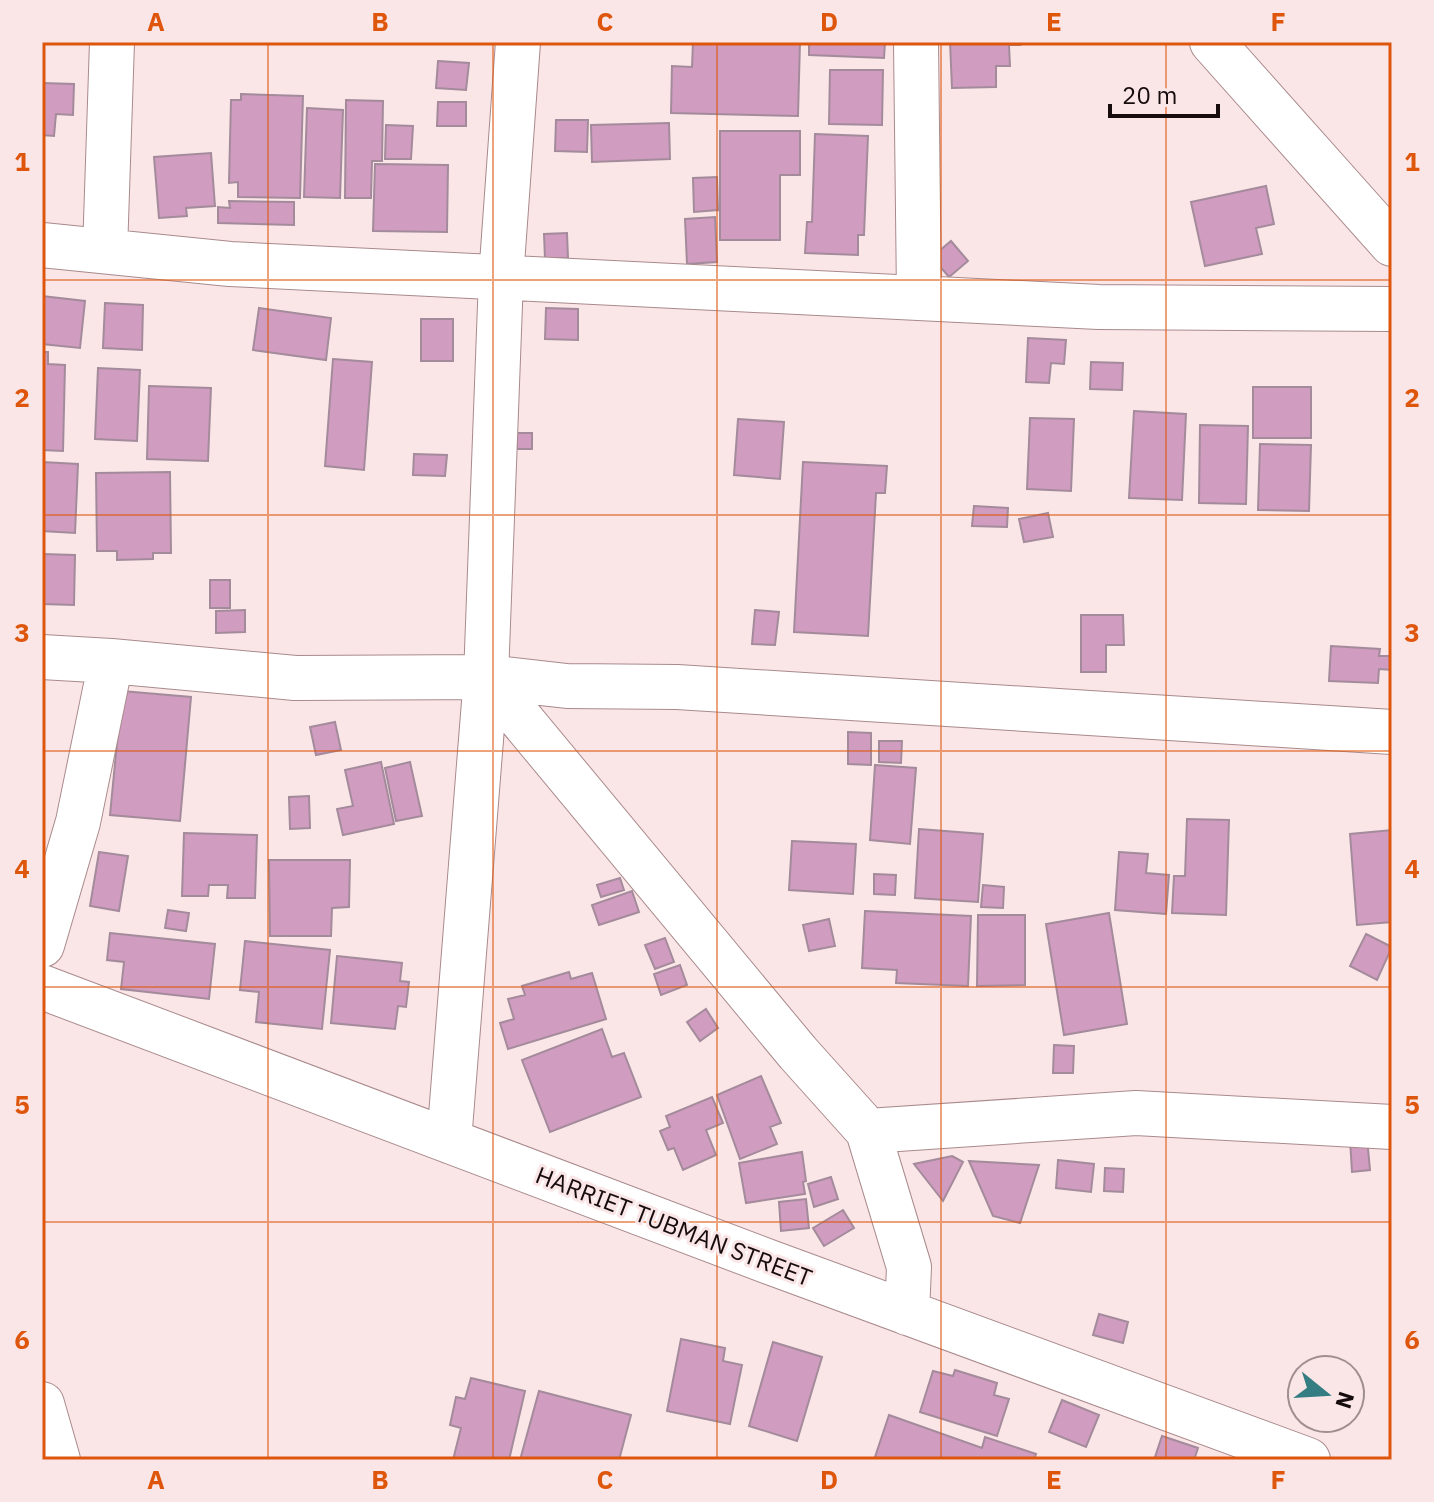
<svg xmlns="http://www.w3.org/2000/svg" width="1434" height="1502" font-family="'IBM Plex Sans',sans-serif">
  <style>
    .building { fill: #d09cbf; stroke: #a48b9c; stroke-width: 2 }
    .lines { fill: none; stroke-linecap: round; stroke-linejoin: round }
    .minor-casing { stroke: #a98a8c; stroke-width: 46 }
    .minor { stroke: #fff; stroke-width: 44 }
    .grid { fill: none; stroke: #de550c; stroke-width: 2; stroke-opacity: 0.55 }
    .labels { text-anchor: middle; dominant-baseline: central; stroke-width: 6; stroke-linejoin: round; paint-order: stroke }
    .street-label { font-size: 24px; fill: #170c0d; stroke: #fbe6e7 }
    .neatline { fill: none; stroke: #de550c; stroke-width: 3 }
    .grid-label { font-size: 26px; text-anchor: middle; font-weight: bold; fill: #de550c }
  </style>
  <rect width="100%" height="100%" fill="#fbe6e7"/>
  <path class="building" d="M693 42H800L798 116 671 113 672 66 692 67Z
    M809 42H885L884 58 809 55Z
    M950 42H1019L1020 45H1009L1010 66H996V87L952 88Z
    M438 61 469 63 466 90 436 88Z
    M830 70H883L882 125 829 124Z
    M42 83 74 84 73 115 56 114 54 136 42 135Z
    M241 94 303 96 300 198 238 197V182L229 183 231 100H241Z
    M346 100 383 101 382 161H372L371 198H345Z
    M438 102H466V126H437Z
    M307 108 343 110 340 198 304 197Z
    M556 120H588L587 152 555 151Z
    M669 123 670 159 592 162 591 125Z
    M386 125 413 126 411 159H385Z
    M720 131H800V175H780V240H720Z
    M815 134 868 136 864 235H858V255L805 253 807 222H812Z
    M211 153 215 206 186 208 187 216 159 218 154 157Z
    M375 164 448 165 447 232 373 231Z
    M717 177 718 210 694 212 693 178Z
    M1266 186 1274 224 1256 228 1262 254 1205 266 1191 202Z
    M229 201 294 202V225L218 223V207L230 208Z
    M715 217 717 262 687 264 685 219Z
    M567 233 568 258 545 259 544 234Z
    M951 241 968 261 949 277 932 257Z
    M42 296 85 301 80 348 42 344Z
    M105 303 143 305 142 350 103 348Z
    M259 308 331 318 326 360 253 350Z
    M546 308 578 309V340L545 339Z
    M421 319H453V361H421Z
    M1028 338 1066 340 1064 364 1051 363 1049 383 1026 382Z
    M42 352H48V364L65 365 63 451 42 450Z
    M333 359 372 362 364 470 325 466Z
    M1091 362 1123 363 1122 390 1090 389Z
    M98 368 140 370 137 441 95 439Z
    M149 386 211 388 208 461 147 459Z
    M1253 387H1311V438H1253Z
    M1134 411 1186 414 1182 500 1129 498Z
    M1030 418 1074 419 1071 491 1027 489Z
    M738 419 784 422 780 479 734 475Z
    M1200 425 1248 426 1246 504 1199 503Z
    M517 433H532V449H517Z
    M1260 444 1311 445 1309 511 1258 510Z
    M414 454 447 455 445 476 413 475Z
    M42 462 78 464 75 533 42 531Z
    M803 462 887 466 885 493H876L868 636 794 632Z
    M170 472 171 553H153V559L117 560V551H97L96 473Z
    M974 506 1008 508 1007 527 972 526Z
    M1048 513 1053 537 1024 542 1019 519Z
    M42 554 75 555 74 605 42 604Z
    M210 580H230V608H210Z
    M245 610V632L216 633V611Z
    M755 610 779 612 775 645 752 644Z
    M1081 615H1123L1124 645H1106V672H1081Z
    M1331 646 1380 649 1379 656H1392V670L1379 669 1378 683 1329 681Z
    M122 691 191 697 180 821 110 815Z
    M335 722 341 750 316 755 310 727Z
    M848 732 871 733V765L848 764Z
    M879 741H902L901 763 879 762Z
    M381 762 394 824 343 835 337 809 353 806 345 770Z
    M410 762 422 816 396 821 385 768Z
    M875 765 916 768 910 844 870 840Z
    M309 796 310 828 290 829 289 797Z
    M1187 819 1229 820 1226 915 1172 913 1174 876H1185Z
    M919 829 983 834 978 902 915 898Z
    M1392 830V922L1357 925 1350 834Z
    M184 833 257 835 255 898H227L228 885H209L208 896H182Z
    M792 841 856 844 853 894 789 890Z
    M99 852 128 856 119 911 90 906Z
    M1119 852 1148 854 1146 873 1169 875 1166 914 1115 910Z
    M269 860H350L349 907 332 908 331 936H270Z
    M874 874 896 875 895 895 874 894Z
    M620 878 624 890 601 897 597 885Z
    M983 885 1004 887 1003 908 981 907Z
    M632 891 639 912 599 925 592 905Z
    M168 910 189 913 186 931 165 928Z
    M865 911 971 916 968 986 896 983 897 970 862 968Z
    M1109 913 1127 1024 1064 1035 1046 924Z
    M978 915H1025V985L977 986Z
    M829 919 835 946 809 951 803 925Z
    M110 933 215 944 209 999 121 989 124 962 107 960Z
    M1366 934 1392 947 1377 980 1350 966Z
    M665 938 674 962 655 969 645 945Z
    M245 941 330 950 322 1029 256 1022 259 992 240 990Z
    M337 956 402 963 400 981 409 982 406 1007 398 1006 395 1029 331 1023Z
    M680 965 687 985 661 995 654 974Z
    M569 972 571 979 592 973 606 1019 508 1049 500 1023 514 1019 508 999 525 995 522 986Z
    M706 1009 718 1028 700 1041 687 1022Z
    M602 1029 612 1057 624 1053 641 1097 550 1132 522 1060Z
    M1054 1045 1074 1046 1073 1073H1053Z
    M761 1076 781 1123 770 1127 777 1144 740 1159 717 1095Z
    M712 1097 723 1123 706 1130 716 1155 683 1170 674 1148 668 1150 660 1131 670 1127 666 1116Z
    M1367 1138 1370 1170 1352 1172 1350 1140Z
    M802 1152 806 1181 803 1182 805 1194 746 1203 739 1163Z
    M952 1156 963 1162 943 1201 914 1164Z
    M1058 1160 1094 1164 1091 1192 1056 1188Z
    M969 1161 1039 1165 1020 1223 993 1216Z
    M1105 1168 1124 1169 1123 1192 1104 1191Z
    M831 1177 838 1199 814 1207 808 1184Z
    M806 1199 809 1228 781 1231 779 1202Z
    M843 1210 854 1228 824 1246 813 1228Z
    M1099 1314 1128 1322 1123 1343 1093 1335Z
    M681 1339 725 1348 723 1361 742 1365 730 1424 667 1411Z
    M773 1342 822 1357 797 1441 749 1426Z
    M955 1370 997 1383 994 1395 1009 1399 997 1436 920 1412 933 1371 953 1376Z
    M471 1378 525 1391 509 1460H453L461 1428 450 1425 456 1397 465 1399Z
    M539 1391 631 1415 619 1460H520Z
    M1062 1400 1099 1415 1086 1447 1049 1432Z
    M889 1415 982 1448 985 1437 1036 1454 1034 1460H874Z
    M1162 1436 1198 1448 1194 1460H1154Z"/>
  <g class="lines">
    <defs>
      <path id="minor" d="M916 42 919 297
        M1212 42 1392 244
        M42 245 230 264 1099 307 1392 309
        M105 251 112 42
        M42 657 111 661 295 678 486 677 567 686 677 687 1392 732
        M486 677 798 1053 868 1131 909 1267 907 1313
        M42 945 78 822 111 661
        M42 987 772 1263 1308 1460
        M868 1131 1136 1113 1392 1127
        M449 1141 486 677 501 278 518 42
        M42 1404 58 1460"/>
    </defs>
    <use href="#minor" class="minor-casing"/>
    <use href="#minor" class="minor"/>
  </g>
  <path class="grid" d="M268 42V1460M493 42V1460M717 42V1460M941 42V1460M1166 42V1460M42 280H1392M42 515H1392M42 751H1392M42 987H1392M42 1222H1392"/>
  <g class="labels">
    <g class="street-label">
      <text transform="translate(674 1226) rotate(21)">HARRIET TUBMAN STREET</text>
    </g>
  </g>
  <rect width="1434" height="1502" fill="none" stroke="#fbe6e7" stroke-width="88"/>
  <g transform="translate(1326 1394) rotate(108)"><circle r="38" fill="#fbe6e7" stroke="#a08f90" stroke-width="2"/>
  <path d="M0-6L14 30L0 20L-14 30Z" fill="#347d82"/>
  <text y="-12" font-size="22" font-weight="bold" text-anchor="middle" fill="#170c0d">N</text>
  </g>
  <path d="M1110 104v12h108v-12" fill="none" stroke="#170c0d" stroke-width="4"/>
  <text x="1122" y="104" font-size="24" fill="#170c0d" stroke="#fbe6e7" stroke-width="6" paint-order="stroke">20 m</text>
  <rect x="44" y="44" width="1346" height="1414" class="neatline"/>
  <g class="grid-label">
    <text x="156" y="31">A</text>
    <text x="380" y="31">B</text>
    <text x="605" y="31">C</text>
    <text x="829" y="31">D</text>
    <text x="1054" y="31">E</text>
    <text x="1278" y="31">F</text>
    <text x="22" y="171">1</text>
    <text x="1412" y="171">1</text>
    <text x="22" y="407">2</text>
    <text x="1412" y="407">2</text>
    <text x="22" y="642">3</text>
    <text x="1412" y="642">3</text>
    <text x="22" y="878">4</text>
    <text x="1412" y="878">4</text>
    <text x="22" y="1114">5</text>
    <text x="1412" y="1114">5</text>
    <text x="22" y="1349">6</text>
    <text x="1412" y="1349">6</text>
    <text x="156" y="1489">A</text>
    <text x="380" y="1489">B</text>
    <text x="605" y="1489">C</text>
    <text x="829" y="1489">D</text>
    <text x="1054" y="1489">E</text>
    <text x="1278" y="1489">F</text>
  </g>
</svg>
